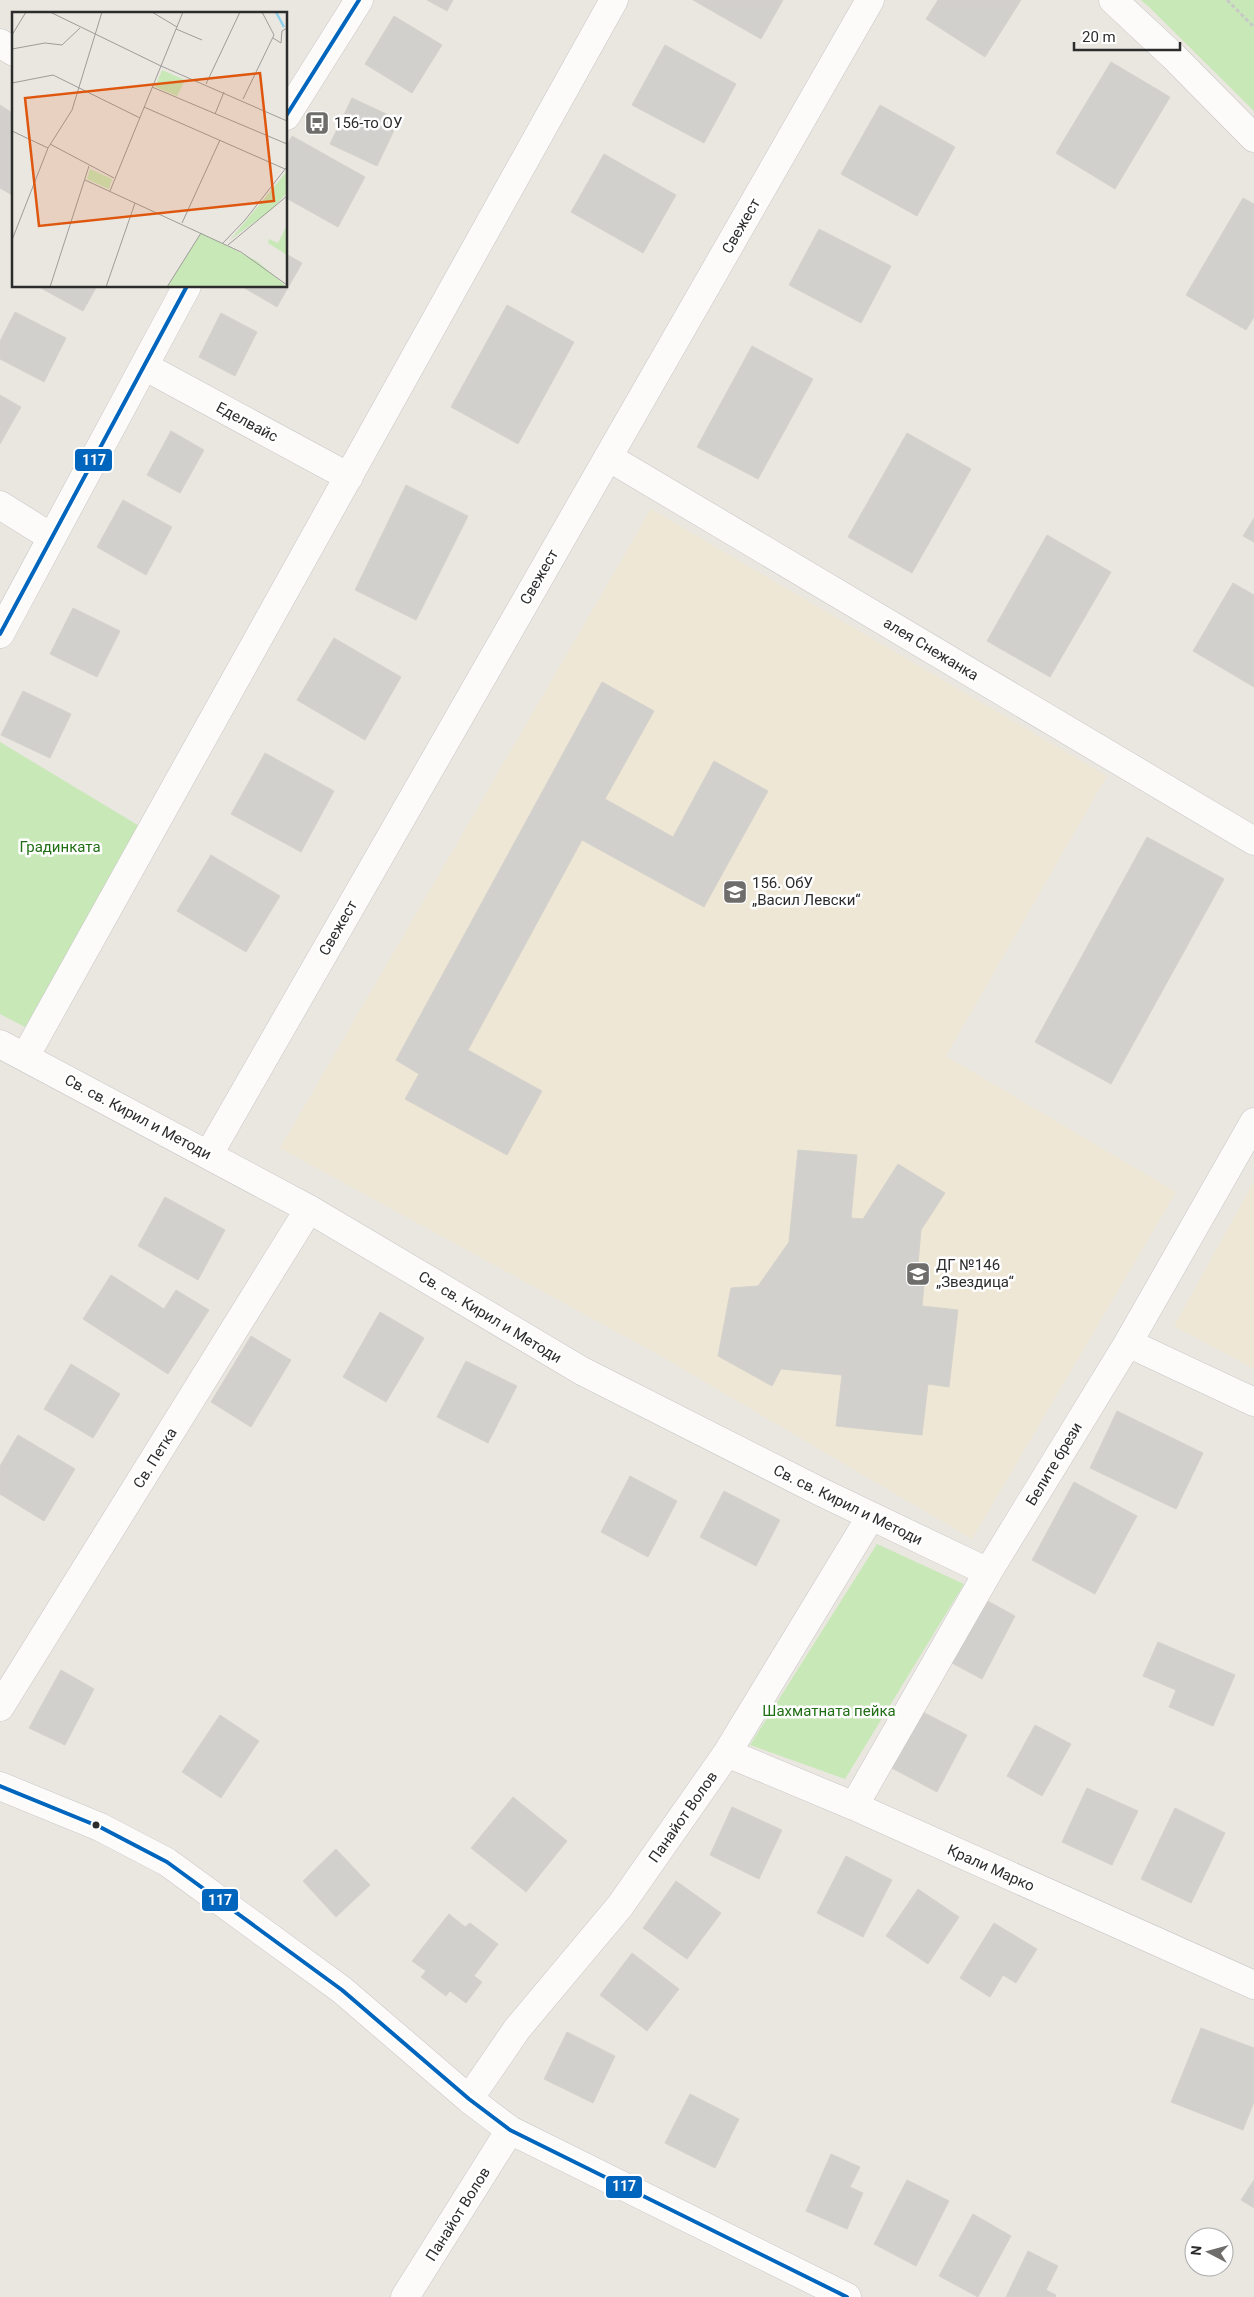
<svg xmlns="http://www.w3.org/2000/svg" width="1254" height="2297" font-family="Roboto,sans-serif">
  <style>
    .education { fill: #eee7d5 }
    .green { fill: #c8e8b7 }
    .building { fill: #d2d0cc; stroke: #d5d2cd }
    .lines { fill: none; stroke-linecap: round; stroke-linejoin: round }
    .minor-casing { stroke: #c7c6c6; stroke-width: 29 }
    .path { stroke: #c8c8c7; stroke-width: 3; stroke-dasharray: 4 2.5; stroke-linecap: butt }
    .minor { stroke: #fcfbfa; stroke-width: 28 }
    .bus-1-casing { stroke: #fff; stroke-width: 8 }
    .bus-1 { stroke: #0065bd; stroke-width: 4 }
    .bus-dot { fill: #2c2c2c; stroke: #fff; stroke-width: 2 }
    .labels { text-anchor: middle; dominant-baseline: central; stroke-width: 5; stroke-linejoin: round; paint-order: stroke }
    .poi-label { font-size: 15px; fill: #2c2c2c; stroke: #fff; text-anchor: start }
    .street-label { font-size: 15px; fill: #2c2c2c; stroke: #fff }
    .park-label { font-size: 15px; fill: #216f15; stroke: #fff }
    .inset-river { fill: none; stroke: #90d1f0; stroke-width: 2.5 }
    .inset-road { fill: none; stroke: #9e9c99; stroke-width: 1 }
    .view { fill: #df570e; fill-opacity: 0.15; stroke: #df570e; stroke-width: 2.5 }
    .inset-edge { fill: none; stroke: #2c2c2c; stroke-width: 2.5 }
    .line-badge { stroke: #fff; stroke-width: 2 }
    .badge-label { font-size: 14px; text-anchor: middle; font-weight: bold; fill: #fff }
  </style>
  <rect width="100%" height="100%" fill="#eae7e1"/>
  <path class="education" d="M651 509 1107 776 946 1056 1176 1192 972 1539 659 1355 280 1148Z
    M1254 1181V1369L1174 1326Z"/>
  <path class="green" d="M1141 0H1254V111L1149 7Z
    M0 742 141 827 25 1027 0 1014Z
    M877 1544 964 1584 845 1779 750 1745Z"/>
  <path class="building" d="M427 0H453L447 11Z
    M693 0H783L761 39Z
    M938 0H1021L985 57 926 19Z
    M394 16 442 45 412 93 365 64Z
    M665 45 736 84 704 143 632 105Z
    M1111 62 1170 97 1115 189 1056 153Z
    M352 98 399 120 377 166 330 144Z
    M0 105 14 114V192L12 195 0 188Z
    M880 105 955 147 917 216 841 174Z
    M292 136 365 177 338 227 286 198V147Z
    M604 154 676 195 643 253 571 212Z
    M1243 198 1254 204V317L1246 330 1186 295Z
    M819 229 891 266 861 323 789 285Z
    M286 254 302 263 277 307 241 286H286Z
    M37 286H97L83 311Z
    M507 305 574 342 518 444 451 407Z
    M15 312 66 338 44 382 0 359V341Z
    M221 313 257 332 235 376 199 357Z
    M752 346 813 379 758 479 697 447Z
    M0 395 21 407 0 444Z
    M171 431 204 450 180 493 147 475Z
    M907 433 971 469 912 573 848 537Z
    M406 485 468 516 416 620 355 590Z
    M123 500 172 527 146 575 97 547Z
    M1254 518V542L1243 536Z
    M1047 535 1111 572 1050 677 987 641Z
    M1233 583 1254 595V687L1193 651Z
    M73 608 120 631 97 677 50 654Z
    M334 638 401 677 365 740 297 700Z
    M602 682 654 711 605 799 673 837 714 761 768 791 704 907 582 840 468 1050 542 1091 507 1155 405 1099 419 1074 396 1060Z
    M23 691 71 714 50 758 1 735Z
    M265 753 334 791 301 852 231 814Z
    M1147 837 1224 879 1111 1084 1035 1042Z
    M211 855 280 896 246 952 177 911Z
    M798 1150 857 1155 851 1218 863 1219 898 1164 945 1193 921 1230 918 1264 926 1265 922 1306 958 1310 949 1387 928 1384 922 1435 836 1426 842 1375 781 1369 772 1386 718 1356 731 1288 758 1286 789 1242Z
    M165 1197 225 1230 198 1280 138 1246Z
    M111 1275 164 1309 176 1290 209 1310 168 1374 83 1319Z
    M380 1312 424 1338 386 1402 343 1377Z
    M251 1336 291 1360 251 1427 211 1402Z
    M466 1361 517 1386 488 1443 437 1417Z
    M71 1364 120 1394 93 1438 44 1409Z
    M1117 1411 1203 1453 1176 1509 1090 1468Z
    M18 1435 75 1469 44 1521 0 1494V1466Z
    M630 1476 677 1501 648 1557 601 1532Z
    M1074 1482 1137 1516 1095 1594 1032 1560Z
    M724 1491 780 1520 756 1566 700 1537Z
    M984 1599 1015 1616 982 1679 950 1662Z
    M1158 1642 1235 1675 1213 1726 1169 1707 1176 1690 1143 1676Z
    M61 1670 94 1689 65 1745 29 1728Z
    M917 1709 967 1735 937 1792 888 1766Z
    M220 1715 259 1741 221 1798 182 1772Z
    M1035 1725 1071 1744 1042 1796 1007 1776Z
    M1087 1788 1138 1811 1112 1865 1062 1842Z
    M513 1797 567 1841 526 1892 471 1848Z
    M732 1807 782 1830 759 1879 710 1855Z
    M1175 1808 1225 1833 1191 1903 1141 1879Z
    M336 1849 370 1885 336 1917 303 1881Z
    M846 1856 892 1880 863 1937 817 1913Z
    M676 1881 721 1913 687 1959 643 1928Z
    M918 1889 959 1917 928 1964 886 1936Z
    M449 1914 465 1927 470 1923 498 1944 474 1976 482 1982 466 2003 450 1991 446 1996 421 1977 426 1971 412 1961Z
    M994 1923 1037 1949 1016 1983 1003 1975 990 1997 960 1978Z
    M632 1953 679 1989 647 2031 600 1995Z
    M1201 2028 1254 2048V2102L1243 2130 1171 2102Z
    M567 2032 615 2056 593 2103 544 2079Z
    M690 2094 739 2119 715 2168 665 2143Z
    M831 2154 860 2167 850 2187 863 2193 847 2229 806 2211Z
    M907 2180 949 2201 916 2266 874 2244Z
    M1254 2180V2208L1241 2200Z
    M973 2214 1011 2236 978 2297 939 2276Z
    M1028 2251 1058 2266 1046 2290 1056 2295 1055 2297H1006Z"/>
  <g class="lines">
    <defs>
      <path id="minor" d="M1113 0 1173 56 1254 138
        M0 43 14 52
        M286 116 359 0
        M144 366 349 477
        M608 457 1254 841
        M0 505 51 537
        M0 634 187 286
        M0 1044 309 1209 582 1371 821 1492 988 1572
        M25 1057 614 0
        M209 1154 870 0
        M1128 1343 1254 1402
        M0 1707 309 1209
        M727 1753 854 1806 1254 1985
        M0 1786 100 1827 167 1862 342 1990 469 2099 510 2130 847 2297
        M854 1806 988 1572 1128 1343 1254 1122
        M469 2099 517 2029 620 1906 727 1753 871 1516
        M405 2297 510 2130"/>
    </defs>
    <use href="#minor" class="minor-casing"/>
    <path class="path" d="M1227 0 1254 27"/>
    <use href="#minor" class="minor"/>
    <defs>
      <path id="bus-1" d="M286 116 359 0
        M0 634 187 286
        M0 1786 100 1827 167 1862 342 1990 469 2099 510 2130 847 2297"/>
    </defs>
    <use href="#bus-1" class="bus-1-casing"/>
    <use href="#bus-1" class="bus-1"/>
  </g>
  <defs>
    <symbol id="bus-square" viewBox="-11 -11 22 22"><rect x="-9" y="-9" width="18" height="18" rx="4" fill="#6e6d6b" stroke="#fff"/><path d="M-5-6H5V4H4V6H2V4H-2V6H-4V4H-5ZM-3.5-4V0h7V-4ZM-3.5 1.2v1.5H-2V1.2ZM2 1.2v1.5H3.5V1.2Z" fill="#fff"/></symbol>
    <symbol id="school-square" viewBox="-11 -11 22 22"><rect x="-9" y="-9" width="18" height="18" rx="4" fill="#6e6d6b" stroke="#fff"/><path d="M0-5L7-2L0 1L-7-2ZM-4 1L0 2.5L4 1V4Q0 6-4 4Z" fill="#fff"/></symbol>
  </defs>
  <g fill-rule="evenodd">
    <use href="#bus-square" x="303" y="109" width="28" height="28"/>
    <use href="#school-square" x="721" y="878" width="28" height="28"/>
    <use href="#school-square" x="904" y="1260" width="28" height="28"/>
  </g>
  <circle class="bus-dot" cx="96" cy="1825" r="4.5"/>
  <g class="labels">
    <g class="poi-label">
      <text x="334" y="123">156-то ОУ</text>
      <text x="752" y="883">156. ОбУ<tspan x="752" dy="17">„Васил Левски“</tspan></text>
      <text x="936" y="1265">ДГ №146<tspan x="936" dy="17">„Звездица“</tspan></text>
    </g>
    <g class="street-label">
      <text transform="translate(741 226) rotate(-60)">Свежест</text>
      <text transform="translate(247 422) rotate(28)">Еделвайс</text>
      <text transform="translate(539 577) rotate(-60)">Свежест</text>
      <text transform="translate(931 649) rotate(31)">алея Снежанка</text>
      <text transform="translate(338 928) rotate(-60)">Свежест</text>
      <text transform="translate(138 1117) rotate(28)">Св. св. Кирил и Методи</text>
      <text transform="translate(490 1317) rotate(31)">Св. св. Кирил и Методи</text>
      <text transform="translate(155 1458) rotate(-58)">Св. Петка</text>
      <text transform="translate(1054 1464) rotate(-59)">Белите брези</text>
      <text transform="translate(848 1505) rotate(26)">Св. св. Кирил и Методи</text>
      <text transform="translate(683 1817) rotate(-55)">Панайот Волов</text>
      <text transform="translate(991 1868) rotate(24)">Крали Марко</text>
      <text transform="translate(458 2214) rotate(-58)">Панайот Волов</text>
    </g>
    <g class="park-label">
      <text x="60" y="847">Градинката</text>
      <text x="829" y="1711">Шахматната пейка</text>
    </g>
  </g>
  <g transform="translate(12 12)">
    <rect width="275" height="275" fill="#eae7e1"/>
    <path d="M150 58 173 68 165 84 143 75ZM78 157 100 167 97 177 75 167ZM275 159V181L259 198 218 228ZM275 213V243L256 231 257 227 266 231ZM189 221 245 249 275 275H155Z" fill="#c8e8b7"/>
    <path class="inset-river" d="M264 0 272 15"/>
    <path class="inset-road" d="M38 0 149 54 275 109M140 0 165 15M164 17 190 28M0 23 14 0M261 26 269 31 270 19 275 16M0 37 33 31 50 33 68 16M0 71 41 63 128 106M194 72 228 0M140 75 275 132M231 87 262 23 250 0M132 95 273 157M203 102 212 80M0 119 36 136M38 132 102 166M73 168 229 240 275 273M98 179 171 0M170 211 208 128M0 228 36 136 60 98 90 0M211 231 233 208 274 156M216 233 275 184M38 275 77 154M94 275 123 191M155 275 189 221"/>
    <path class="view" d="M248 61 262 189 27 214 13 86Z"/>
    <rect width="275" height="275" class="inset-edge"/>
  </g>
  <g class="line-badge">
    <rect x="74" y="448" width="39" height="24" rx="5" fill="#0065bd"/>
    <rect x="201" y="1888" width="38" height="24" rx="5" fill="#0065bd"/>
    <rect x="605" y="2175" width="38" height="24" rx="5" fill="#0065bd"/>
  </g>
  <g class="badge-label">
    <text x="94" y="465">117</text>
    <text x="220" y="1905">117</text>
    <text x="624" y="2191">117</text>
  </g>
  <g transform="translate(1209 2252) rotate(276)"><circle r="24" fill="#ffffff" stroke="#ababab"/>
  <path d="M0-4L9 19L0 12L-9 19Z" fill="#6e6d6b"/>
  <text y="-8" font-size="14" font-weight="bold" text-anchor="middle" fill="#2c2c2c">N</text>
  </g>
  <path d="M1074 42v8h106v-8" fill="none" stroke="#2c2c2c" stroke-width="2.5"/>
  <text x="1082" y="42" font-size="15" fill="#2c2c2c" stroke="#ffffff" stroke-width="4" paint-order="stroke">20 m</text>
</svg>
